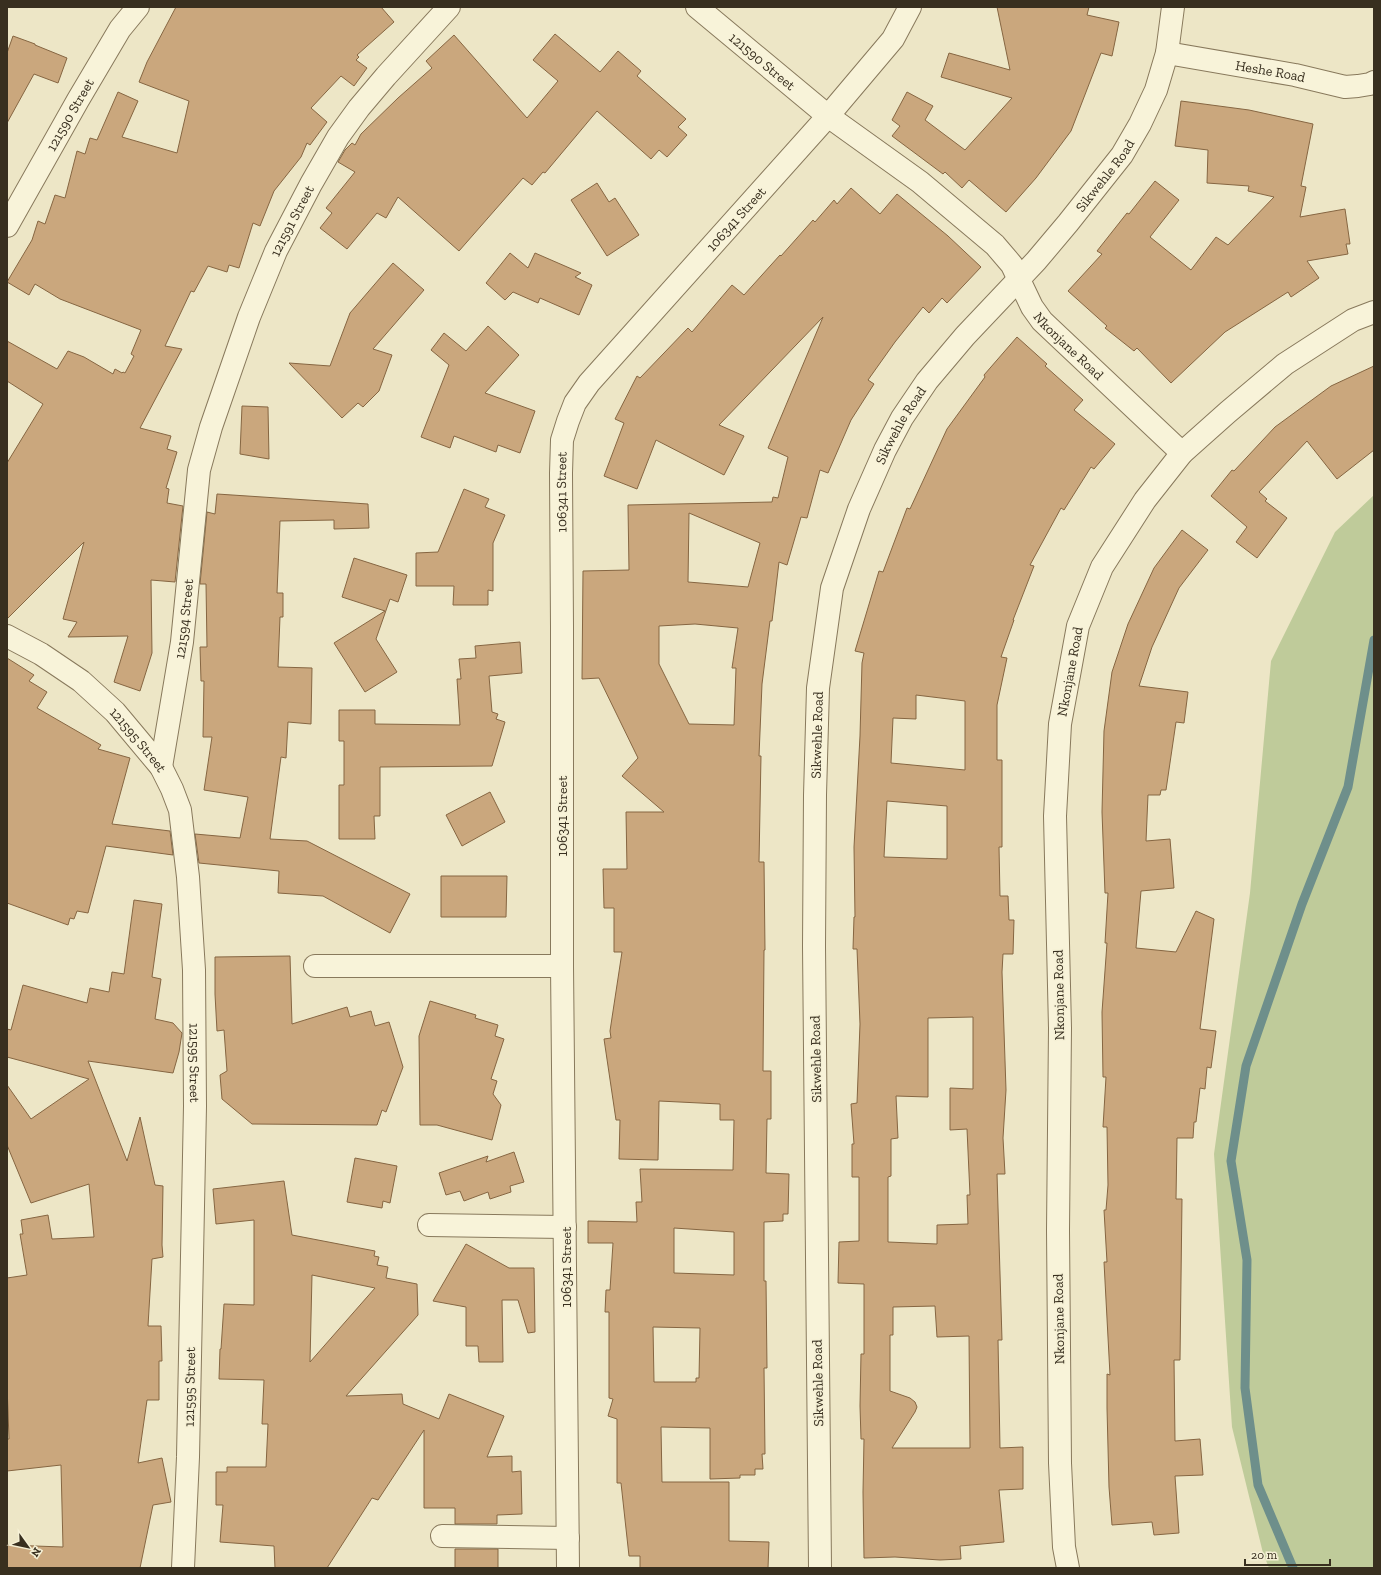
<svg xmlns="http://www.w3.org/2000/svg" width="1381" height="1575" font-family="'Zilla Slab',serif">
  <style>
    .green { fill: #bfcb9a }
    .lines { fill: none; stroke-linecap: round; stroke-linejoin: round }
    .stream { stroke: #6e8f8b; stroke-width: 9 }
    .building { fill: #caa77d; stroke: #866642; fill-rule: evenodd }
    .street-casing { stroke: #88795c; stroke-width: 24 }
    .street { stroke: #f8f3d9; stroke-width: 22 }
    .labels { text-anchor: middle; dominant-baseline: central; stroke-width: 3; stroke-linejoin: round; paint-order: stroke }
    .street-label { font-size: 14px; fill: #382f1f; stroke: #f5f0d5 }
  </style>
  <rect width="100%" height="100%" fill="#ede6c6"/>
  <path class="green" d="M1374 495V1568H1269L1263 1553 1232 1427 1214 1154 1250 893 1271 661 1335 532Z"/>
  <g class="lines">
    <path class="stream" d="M1293 1568 1258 1485 1245 1388 1247 1260 1231 1161 1246 1066 1302 904 1348 787 1374 640"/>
  </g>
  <path class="building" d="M176 7H381L394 22 357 55 359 57 356 60 367 68 354 86 341 76 311 108 327 122 310 145 307 143 301 157 274 191 260 226 253 223 239 268 229 265 227 272 208 266 194 292 191 291 165 346 182 349 140 428 171 436 167 449 177 452 166 488 169 489 167 503 183 506 175 582 151 580 152 653 140 691 114 682 128 636 68 637 77 622 63 619 84 542 7 619V463L43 404 7 381V341L57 369 68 351 84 357 113 374 115 369 122 373 123 372 125 373 134 356 131 354 141 330 60 299 35 284 29 295 7 282 32 240 38 221 45 224 55 195 65 198 77 151 85 154 90 138 97 140 118 92 138 101 122 137 177 153 189 101 139 82 147 62Z
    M997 7H1089L1087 15 1119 22 1112 56 1101 53 1071 131 1036 178 1006 212 969 180 962 188 945 172 943 174 892 136 900 126 892 120 907 92 933 106 925 120 965 150 1012 98 941 77 949 53 1010 70Z
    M555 34 600 72 618 51 641 71 637 76 686 119 678 127 687 135 667 157 659 150 651 159 597 111 545 173 543 172 532 185 523 178 459 251 398 197 386 218 377 213 347 249 320 228 332 213 326 208 355 172 338 162 345 150 352 143 355 145 361 134 398 98 432 68 426 61 454 35 527 118 558 81 533 60Z
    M13 36 35 44V45L67 58 58 83 34 74 7 123V53Z
    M1181 101 1249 110 1313 124 1301 186 1306 187 1300 217 1345 209 1350 244H1346L1348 254 1307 261 1319 278 1291 297 1288 292 1225 332 1171 383 1137 348 1134 351 1105 328 1107 326 1068 291 1102 254 1097 251 1127 213 1129 214 1155 181 1179 200 1150 237 1191 270 1216 237 1228 245 1274 197 1248 191 1249 186 1207 183 1208 150 1175 146Z
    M597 183 609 202 615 198 639 235 607 256 571 200Z
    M851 188 880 214 897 194 948 236 981 267 947 303 942 298 929 313 923 307 895 342 868 380 874 384 851 420 828 473 820 470 807 518 801 517 787 565 779 562 772 621H770L762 684 759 756H761L759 862H764L765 950H764L763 1071H771V1119H767L766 1173 789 1174 788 1214H783V1221L764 1222V1281H766L767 1368H764L765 1454H762L763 1469H755V1475H740V1478L710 1479V1428L661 1427 662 1482H729V1541L769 1542 768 1568H640V1556H629L621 1483H617V1419L608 1416 613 1399 609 1398V1312H605L606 1290H610L613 1243H588V1221L637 1222 636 1202H642L640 1169 733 1170 734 1120H720V1104L659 1101 658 1160 619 1159 620 1120H616L604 1039 611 1038 610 1031 622 952H614V908H604L603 869H627L626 812H664L622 776 638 758 599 678 582 679 583 571 629 570 628 505 772 502 773 497 778 498 788 457 768 448 823 317 719 425 744 436 724 475 656 440 637 489 604 476 624 423 615 419 637 376 640 378 688 328 692 332 732 285 744 295 780 255 781 256 813 220 815 222 834 200 837 204ZM689 513 760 543 748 587 688 582ZM695 624 738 628 732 668H736L734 725 689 724 659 664V626ZM674 1228 734 1232V1275L674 1273ZM653 1327 700 1328 699 1378H696V1382H654Z
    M510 253 528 268 535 253 581 273 575 277 592 285 579 315 540 298 538 303 513 292 505 300 486 283Z
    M393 263 424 290 373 349 392 355 379 391 363 407 358 403 342 418 289 363 330 366 350 313Z
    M488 326 519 355 485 393 535 411 520 453 498 445 496 452 454 436 450 448 421 437 449 365 431 350 444 333 466 351Z
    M1017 337 1047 364 1045 366 1083 400 1074 410 1115 444 1094 469 1091 467 1064 510 1061 508 1030 565 1034 566 1013 620H1014L1001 657 1007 658 997 705V760H1002V847H999L1000 896H1008L1009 920H1014L1013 954H1003L1002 972 1006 1090 1003 1138 1005 1174H997L1002 1340H998L1000 1448 1023 1447V1489L999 1490 1004 1542 960 1546 961 1559 940 1560 895 1557 864 1558 863 1492 864 1439H861L860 1406 861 1354H864V1284L838 1283 839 1242 859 1241V1177H852V1144H854L851 1104 857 1103 860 1024 857 949H853L854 917H855L854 847 860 736 862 663 864 653 855 651 879 571 883 572 907 508 910 509 947 429 985 377 984 375ZM916 695 965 701V770L891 763 893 718 916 719ZM887 801 947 806V859L884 857ZM973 1017V1089L950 1088V1130L967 1129 970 1195H967L968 1224 937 1225V1244L888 1242V1177L891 1176V1139L898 1138 896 1096 928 1097V1018ZM935 1306 937 1337 969 1336 970 1448H892L915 1412 917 1407 915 1402 910 1398 890 1391V1335H893V1307Z
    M1374 366V450L1337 479 1307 441 1259 492 1267 499 1265 501 1287 518 1257 558 1236 542 1247 527 1211 496 1232 470 1234 471 1275 427 1331 386Z
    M242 406 268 407 269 459 240 454Z
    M464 489 489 499 485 507 505 515 493 543V591L488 590V605H453L454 586H416V553L438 552Z
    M217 494 368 504 369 528 334 529V520L280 521 277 593H283V617H280L278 667 312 668 311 724 288 722 286 758 281 757 270 839 307 841 410 894 390 933 323 896 278 893 279 871 199 863 195 834 240 838 248 797 204 790 212 737H203L204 681H201L200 647H207L206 584H200L207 512 215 514Z
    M1182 530 1208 550 1179 588 1152 647 1139 686 1188 692 1184 723 1176 722 1166 790H1161L1160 795H1148L1146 841 1170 839 1174 888 1141 891 1136 948 1176 952 1196 911 1214 919 1200 1029 1216 1031 1211 1068 1207 1067 1205 1089 1200 1088 1196 1122H1194L1193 1138H1177L1176 1199H1182L1180 1360H1174L1175 1441 1200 1439 1203 1475 1175 1476 1179 1533 1154 1535 1152 1522 1112 1525 1109 1487 1107 1408V1374L1110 1375 1104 1262H1107L1104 1210H1106L1108 1185 1107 1127H1103L1106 1077H1103L1102 1012 1107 943H1105L1108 893H1105L1102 812 1104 731 1112 672 1128 624 1154 568Z
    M354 558 407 575 398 602 390 599 376 639 397 672 365 692 334 643 385 611 342 597Z
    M520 642 522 673 489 676 492 712 498 714 496 719 505 722 492 766 380 767V816H374L375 839H339V785H344V741H339V710H375V724L460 725 457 679H461L459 659 476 658 475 646Z
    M7 658 34 675 29 681 47 692 37 708 101 745 98 749 130 758 112 824 170 831 173 855 106 846 88 913 77 911 74 919 70 918 68 925 7 903Z
    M490 792 505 822 462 846 446 815Z
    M441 876H507L506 917H441Z
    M134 900 162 904 152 977 161 979 155 1019 173 1023 182 1033 179 1052 173 1073 88 1061 127 1161 140 1117 155 1185 163 1186 162 1245 163 1257 152 1259 148 1326H161L162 1361H159V1400H147L138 1463 162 1458 171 1502 153 1505 140 1568H7V1545L63 1547 61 1465 7 1471V1439H9L7 1385V1278L27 1275 20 1234H23L21 1220 48 1215 52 1239 94 1237 89 1184 31 1203 7 1145V1085L31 1119 89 1079 7 1057V1029L11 1030 23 985 87 1003 90 988 109 992 112 972 124 974Z
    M290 956 292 1024 347 1007 350 1017 371 1011 375 1026 389 1022 403 1067 386 1112 382 1110 377 1125 252 1124 222 1099 220 1075 227 1071 224 1030 217 1031 215 994V957Z
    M430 1001 476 1015 475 1018 498 1025 495 1036 504 1039 491 1079 497 1081 493 1094 501 1105 492 1140 437 1125H420L419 1036Z
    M514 1152 524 1182 510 1186 511 1192 490 1199 488 1192 464 1201 460 1191 446 1195 439 1173 488 1156 486 1162Z
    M355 1158 397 1166 390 1203 383 1201 382 1208 347 1202Z
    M284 1181 292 1235 375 1251 374 1256 379 1257 377 1265 388 1267 386 1278 417 1284 418 1315 346 1396 402 1394 403 1404 439 1419 449 1394 504 1416 487 1457 512 1456V1472L521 1471 522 1514 497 1515V1524H455V1508H424V1430L378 1500 372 1498 327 1568H275L274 1546 220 1542 223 1505H216V1472H227V1467H266L268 1424H262L264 1380 219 1379 220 1349H221L224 1304 254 1305V1220L216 1224 213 1189ZM312 1275 375 1288 310 1362Z
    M466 1244 509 1268H534L535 1332 528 1333 518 1300H502L503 1362H479L478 1346H466V1307L433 1301Z
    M455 1549H498V1568H455Z"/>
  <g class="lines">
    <defs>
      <g id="street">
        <path id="s1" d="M697 7 828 116 920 182 995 245 1012 265 1032 307 1042 321 1182 453"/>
        <path id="s2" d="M1167 53 1295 75 1345 87 1358 86 1370 84 1374 82"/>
        <path id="s3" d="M7 226 78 100 120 29 138 7"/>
        <path id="s4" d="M7 636 41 654 81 681 115 712 161 767 172 789 180 810 188 877 194 970 195 1106 188 1457 183 1568"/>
        <path id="s5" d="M161 767 182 642 199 470 211 427 249 317 276 251 311 184 338 137 359 108 386 76 449 7"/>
        <path d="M315 966H562"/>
        <path d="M429 1225 565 1227"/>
        <path d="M442 1536 568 1538"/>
        <path id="s6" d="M568 1568 562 966V626L561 473 562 440 568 421 575 403 589 383 828 116 893 39 910 7"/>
        <path id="s7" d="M820 1568 814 946 815 795 818 688 832 588 859 509 885 450 902 418 927 381 965 336 1036 261 1068 223 1122 155 1140 124 1156 90 1167 53 1173 7"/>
        <path id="s8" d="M1068 1568 1064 1547 1060 1463 1058 1230 1060 1028 1055 816 1060 724 1078 626 1102 567 1145 500 1182 453 1228 412 1285 364 1353 320 1374 312"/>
      </g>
    </defs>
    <use href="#street" class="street-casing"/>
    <use href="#street" class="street"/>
  </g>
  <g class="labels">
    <g class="street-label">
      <text stroke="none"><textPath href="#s1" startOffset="85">121590 Street</textPath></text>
      <text stroke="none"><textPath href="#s2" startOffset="105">Heshe Road</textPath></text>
      <text stroke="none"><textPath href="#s3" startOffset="128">121590 Street</textPath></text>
      <text stroke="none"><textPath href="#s7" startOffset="1482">Sikwehle Road</textPath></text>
      <text stroke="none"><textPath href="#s6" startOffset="1412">106341 Street</textPath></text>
      <text stroke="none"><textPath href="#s5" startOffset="566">121591 Street</textPath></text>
      <text stroke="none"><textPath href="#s1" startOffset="508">Nkonjane Road</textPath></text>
      <text stroke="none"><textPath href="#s7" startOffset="1158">Sikwehle Road</textPath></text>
      <text stroke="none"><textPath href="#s6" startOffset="1076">106341 Street</textPath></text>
      <text stroke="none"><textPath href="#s5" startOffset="150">121594 Street</textPath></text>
      <text stroke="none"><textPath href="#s8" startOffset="898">Nkonjane Road</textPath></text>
      <text stroke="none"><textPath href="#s7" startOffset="833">Sikwehle Road</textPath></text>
      <text stroke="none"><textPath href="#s4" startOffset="169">121595 Street</textPath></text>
      <text transform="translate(562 816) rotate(-90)">106341 Street</text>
      <text transform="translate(1059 995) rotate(-91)">Nkonjane Road</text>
      <text transform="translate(816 1059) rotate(-91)">Sikwehle Road</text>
      <text stroke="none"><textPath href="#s4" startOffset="505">121595 Street</textPath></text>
      <text transform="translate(566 1267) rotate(-90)">106341 Street</text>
      <text transform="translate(1059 1319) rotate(-91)">Nkonjane Road</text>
      <text transform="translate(818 1383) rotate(-91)">Sikwehle Road</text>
      <text transform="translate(190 1387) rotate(-89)">121595 Street</text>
    </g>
  </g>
  <rect width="1381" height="1575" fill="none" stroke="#382f1f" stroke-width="16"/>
  <g transform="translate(28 1547) rotate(123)" stroke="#f5f0d5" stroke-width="3" paint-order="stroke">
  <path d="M0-3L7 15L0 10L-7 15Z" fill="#382f1f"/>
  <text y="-6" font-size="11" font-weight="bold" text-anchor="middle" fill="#382f1f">N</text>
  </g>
  <path d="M1245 1559v6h85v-6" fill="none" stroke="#382f1f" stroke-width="2"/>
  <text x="1251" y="1559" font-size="12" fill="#382f1f" stroke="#f5f0d5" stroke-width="3" paint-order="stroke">20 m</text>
</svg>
